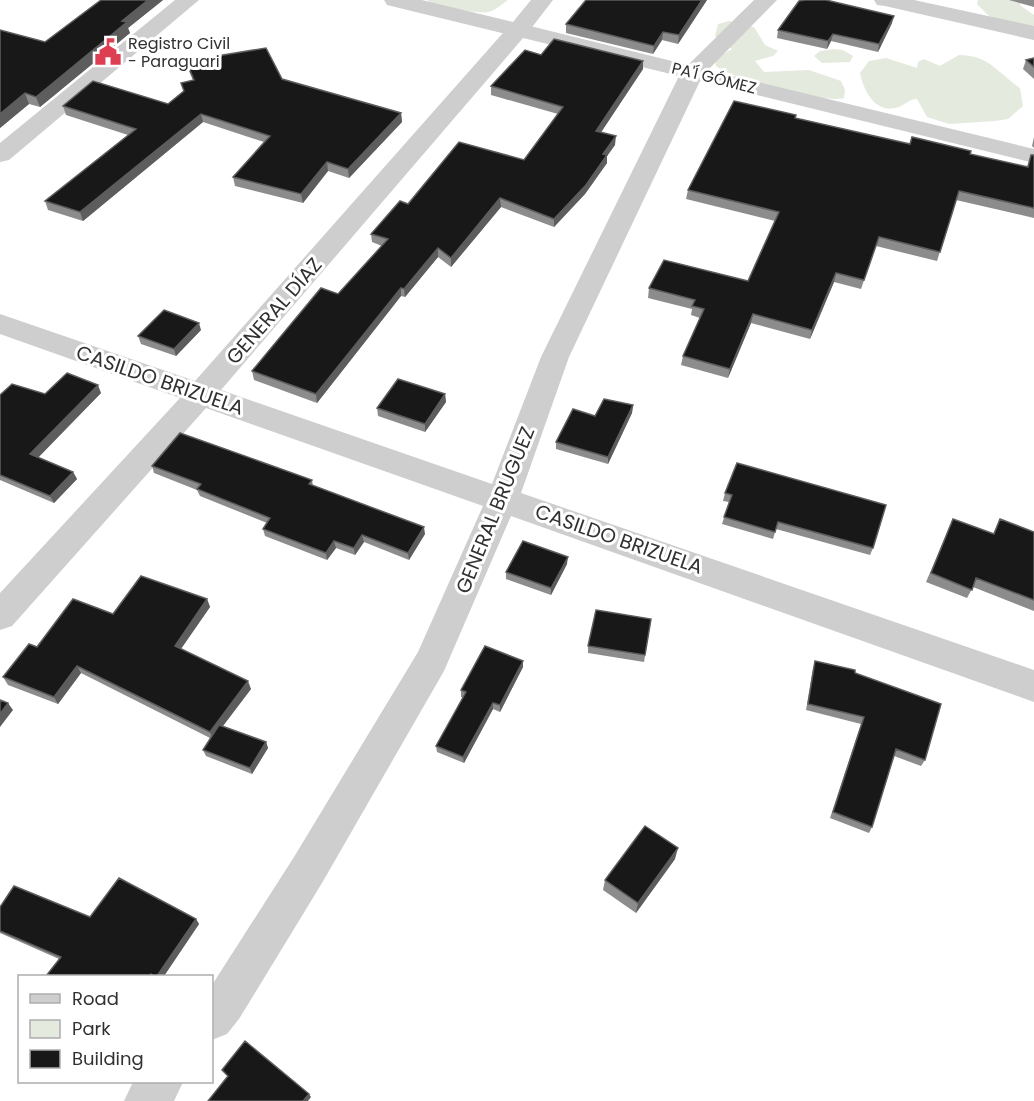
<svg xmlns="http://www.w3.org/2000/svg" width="1034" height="1101" font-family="Poppins,sans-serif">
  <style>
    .green { fill: #e4eadd }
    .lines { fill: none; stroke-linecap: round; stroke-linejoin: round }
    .minor { fill: #cecece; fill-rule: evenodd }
    .tertiary { fill: #cecece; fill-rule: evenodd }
    .wall { fill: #8c8c8c }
    .shaded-wall { fill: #5d5d5d }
    .building { fill: #181818; stroke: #5d5d5d; stroke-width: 1.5 }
    .labels { text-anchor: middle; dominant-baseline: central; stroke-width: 6; stroke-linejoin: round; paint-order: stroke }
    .far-poi-label { font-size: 16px; fill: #313131; stroke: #fff; text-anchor: start }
    .far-street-label { font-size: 16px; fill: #313131; stroke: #fff }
    .street-label { font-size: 20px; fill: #313131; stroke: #fff }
  </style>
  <rect width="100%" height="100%" fill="#fff"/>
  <path class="green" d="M427 0H508C502 4 495 11 488 12 477 14 433 6 427 0Z
    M978 0H1019L1021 6 1034 15V28L997 20 989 16 977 4Z
    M729 21 754 27 765 45 778 51 773 56 755 61 764 72 809 70 841 81 845 90 844 98C825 104 731 79 716 66L715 59 732 49 715 36 718 24Z
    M834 49 843 50 853 56 850 62 822 63 814 56 820 51Z
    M959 55C989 55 998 73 1020 88L1023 106 1008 119 995 121 949 124 927 117 917 99C909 99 906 104 899 107 876 115 864 92 860 73L869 61 886 58 917 68 918 62 924 59 940 66Z"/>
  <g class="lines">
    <path class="minor" d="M175 0H199L9 160 0 162V143Z
      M754 0H777L708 70 1034 149V163L700 81 569 357 521 493 1034 670V702L511 516 444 671 322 883 239 1019 227 1034 212 1040V985L294 857 418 652 483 506 206 408 12 626 0 630V593L180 398 0 334V314L195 381 510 25 518 23 688 65ZM523 38 679 76 541 357 492 484 221 390Z
      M874 0H914L1034 26V40L885 6 877 5Z
      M133 1082H183L174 1101H124Z"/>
    <path class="tertiary" d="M384 0H422L513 22 531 0H553L526 35 518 37 387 5Z"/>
  </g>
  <path class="wall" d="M101 0H163L128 28 130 33 40 107 29 104 0 128 45 42Z
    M707 0 678 44 662 40 653 54 566 33V24Z
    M1009 0H1034V7Z
    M892 23 878 52 831 41 827 49 777 38 778 30Z
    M541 55 643 69 601 132 615 145 607 156V163L585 194 554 227 501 207 451 267 438 257 405 297 401 296 317 403 254 380 252 371 338 294 382 246 372 242 371 234 408 204 524 160 558 114 491 95V86Z
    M1034 58V79L1023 69 1026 60Z
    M186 61 282 79 401 113 402 122 349 178 328 171 303 203 235 186 233 177 264 142 203 122 83 221 48 210 45 201 128 135 66 115 63 106 168 104 183 91 193 80 188 69Z
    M796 115V118L910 144 970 154 1027 167 1031 155H1034V218L956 200 937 261 876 246 861 289 834 282 810 339 751 323 728 378 681 365 683 356 700 318 691 315 692 309 648 298 649 288 748 281 775 221 686 199 688 190Z
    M1034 137V148L1032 146Z
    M201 330 176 356 141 344 138 336Z
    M101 393 38 457 73 472 77 479 54 503 0 480V395Z
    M445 394 446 402 425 432 378 416 377 408Z
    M633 405 632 413 608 464 556 449V442L595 416Z
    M737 463 873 548 870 555 776 529 773 539 722 524 729 502 723 501 725 493Z
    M152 466 312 480 313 486 425 534 409 560 364 542 355 555 336 548 327 560 265 536 263 529 267 523 200 496 197 490 154 473Z
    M1000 519 1034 532V611L973 587 967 598 926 582 949 528 993 534Z
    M567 564 551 595 506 579V572Z
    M207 599 210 607 181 649 251 689 223 726 266 742 268 748 252 774 206 756 203 750 210 738 81 673 58 704 8 685 3 677 37 647 113 614Z
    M651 619 644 662 588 653V646Z
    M523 661V667L500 712 493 709 464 763 437 752 436 746 464 698 461 697V690Z
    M815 661 855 673 925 760 921 766 894 756 872 827 869 833 830 818 861 724 806 710 813 668Z
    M675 859 636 913 603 890 605 880Z
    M0 907 90 917 196 919 199 924 164 976H46L59 959 0 933Z"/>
  <path class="shaded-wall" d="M148 0H163L128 28 130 33 40 107 36 97 122 21Z
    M702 0H707L678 44 679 35Z
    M894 16 892 23 878 52 879 44Z
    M663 32 662 40 653 54 654 46Z
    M833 34 831 41 827 49 828 41Z
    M643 61V69L596 140V131Z
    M25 93 29 104 0 128V114Z
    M401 113 402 122 349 178 348 169Z
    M201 114 203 122 83 221 80 212Z
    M616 136 615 145 607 156V163L585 194 554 227V219Z
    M327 162 328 171 303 203 301 194Z
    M500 198 501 207 451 267V258Z
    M438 248V257L405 297 404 289Z
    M836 273 834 282 810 339 812 330Z
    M401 288V296L317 403 316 394Z
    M753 314 751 323 728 378 730 369Z
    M199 323 201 330 176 356 174 349Z
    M98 385 101 393 34 462 30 454Z
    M445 394 446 402 425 432V424Z
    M633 405 632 413 608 464V457Z
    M73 472 77 479 54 503 50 496Z
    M424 527 425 534 409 560 408 553Z
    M362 535 364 542 355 555 354 548Z
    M334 541 336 548 327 560 326 553Z
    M568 557 567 564 551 595V588Z
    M207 599 210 607 178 653 175 646Z
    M523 661V667L500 712V705Z
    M77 666 81 673 58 704 54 697Z
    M248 681 251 689 213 739 210 732Z
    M8 703 13 710 0 727V714Z
    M493 703V709L464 763 463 757Z
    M266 742 268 748 252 774 250 768Z
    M678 848 675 859 636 913 638 903Z
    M196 919 199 924 164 976H157Z
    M309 1094 311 1097 308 1101H303Z"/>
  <path class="building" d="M101 0H148L122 21 127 22 36 97 25 93 0 114V30L45 42Z
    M586 0H702L679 35 663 32 654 46 566 24Z
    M805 0H826L894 16 879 44 833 34 828 41 778 30 799 1Z
    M554 39 643 61 596 131 616 136 603 154 607 155 586 185 554 219 500 198 451 258 438 248 404 289 401 288 316 394 252 371 321 288 338 294 388 239 371 234 400 201 408 204 459 142 524 160 563 107 491 86 525 50 541 55Z
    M266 48 282 79 401 113 348 169 327 162 301 194 233 177 270 136 201 114 80 212 45 201 136 129 63 106 93 81 168 104 184 91 181 83 194 80 186 61Z
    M1034 58V67L1026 60Z
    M734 101 796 115 795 118 910 144 912 137 971 151 970 154 1028 167 1031 155H1034V208L959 191 940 252 879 237 864 280 836 273 812 330 753 314 730 369 683 356 704 309 692 306 695 300 649 288 664 260 748 281 779 212 688 190Z
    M164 310 199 323 174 349 138 336Z
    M67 373 98 385 30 454 73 472 50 496 0 475V395L12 384 45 394Z
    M398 379 445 394 425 424 377 408Z
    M604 399 633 405 608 457 556 442 573 409 595 416Z
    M180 433 312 480 309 484 424 527 408 553 362 535 354 548 334 541 326 553 263 529 270 518 197 489 201 484 152 466Z
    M737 463 886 505 873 548 778 522 775 532 724 517 732 495 725 493Z
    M953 519 994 534 1000 519 1034 532V600L976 578 972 590 931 573Z
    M523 541 568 557 551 588 506 572Z
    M141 576 207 599 175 646 248 681 210 732 77 666 54 697 3 677 29 644 37 647 73 599 113 614Z
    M596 610 651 619 645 655 588 646Z
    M485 646 523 661 500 705 493 703 463 757 436 746 466 692 461 690Z
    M815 661 855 670V673L941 704 925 760 896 749 872 827 833 812 864 717 808 704Z
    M0 700 8 703 0 714Z
    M219 725 266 742 250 768 203 750Z
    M645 826 678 848 638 903 605 880Z
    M119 878 196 919 157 976H154L151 974 149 976H46L61 957 0 931V907L14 886 90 917Z
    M245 1041 309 1094 303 1101H208L228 1076 222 1070Z"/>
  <defs>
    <symbol id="civic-bare" viewBox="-9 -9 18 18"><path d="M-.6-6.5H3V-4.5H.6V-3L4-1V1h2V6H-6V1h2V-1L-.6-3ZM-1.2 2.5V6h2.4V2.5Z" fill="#dd3e52" stroke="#fff" stroke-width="2.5" paint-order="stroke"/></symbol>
  </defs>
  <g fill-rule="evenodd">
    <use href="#civic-bare" x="89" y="33" width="38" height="38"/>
  </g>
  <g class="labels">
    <g class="far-poi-label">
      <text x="128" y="43">Registro Civil<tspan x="128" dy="18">- Paraguari</tspan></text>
    </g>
    <g class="far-street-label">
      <text transform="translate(714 78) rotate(14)">PA'Í GÓMEZ</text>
    </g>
    <g class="street-label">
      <text transform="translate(274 311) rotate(-49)">GENERAL DÍAZ</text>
      <text transform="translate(160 380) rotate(19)">CASILDO BRIZUELA</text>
      <text transform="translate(495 510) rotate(-68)">GENERAL BRUGUEZ</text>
      <text transform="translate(619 539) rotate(19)">CASILDO BRIZUELA</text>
    </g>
  </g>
  <rect x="18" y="975" width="195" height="108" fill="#ffffff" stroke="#adadad" stroke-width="1.5"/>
  <rect x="30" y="994" width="30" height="9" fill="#cecece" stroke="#adadad" stroke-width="1.5"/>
  <text x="72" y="1005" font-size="18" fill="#313131">Road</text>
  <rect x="30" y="1020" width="30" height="18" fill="#e4eadd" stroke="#adadad" stroke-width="1.5"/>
  <text x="72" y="1035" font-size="18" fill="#313131">Park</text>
  <rect x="30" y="1050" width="30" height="18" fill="#181818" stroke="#adadad" stroke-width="1.5"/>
  <text x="72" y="1065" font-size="18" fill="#313131">Building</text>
</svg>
